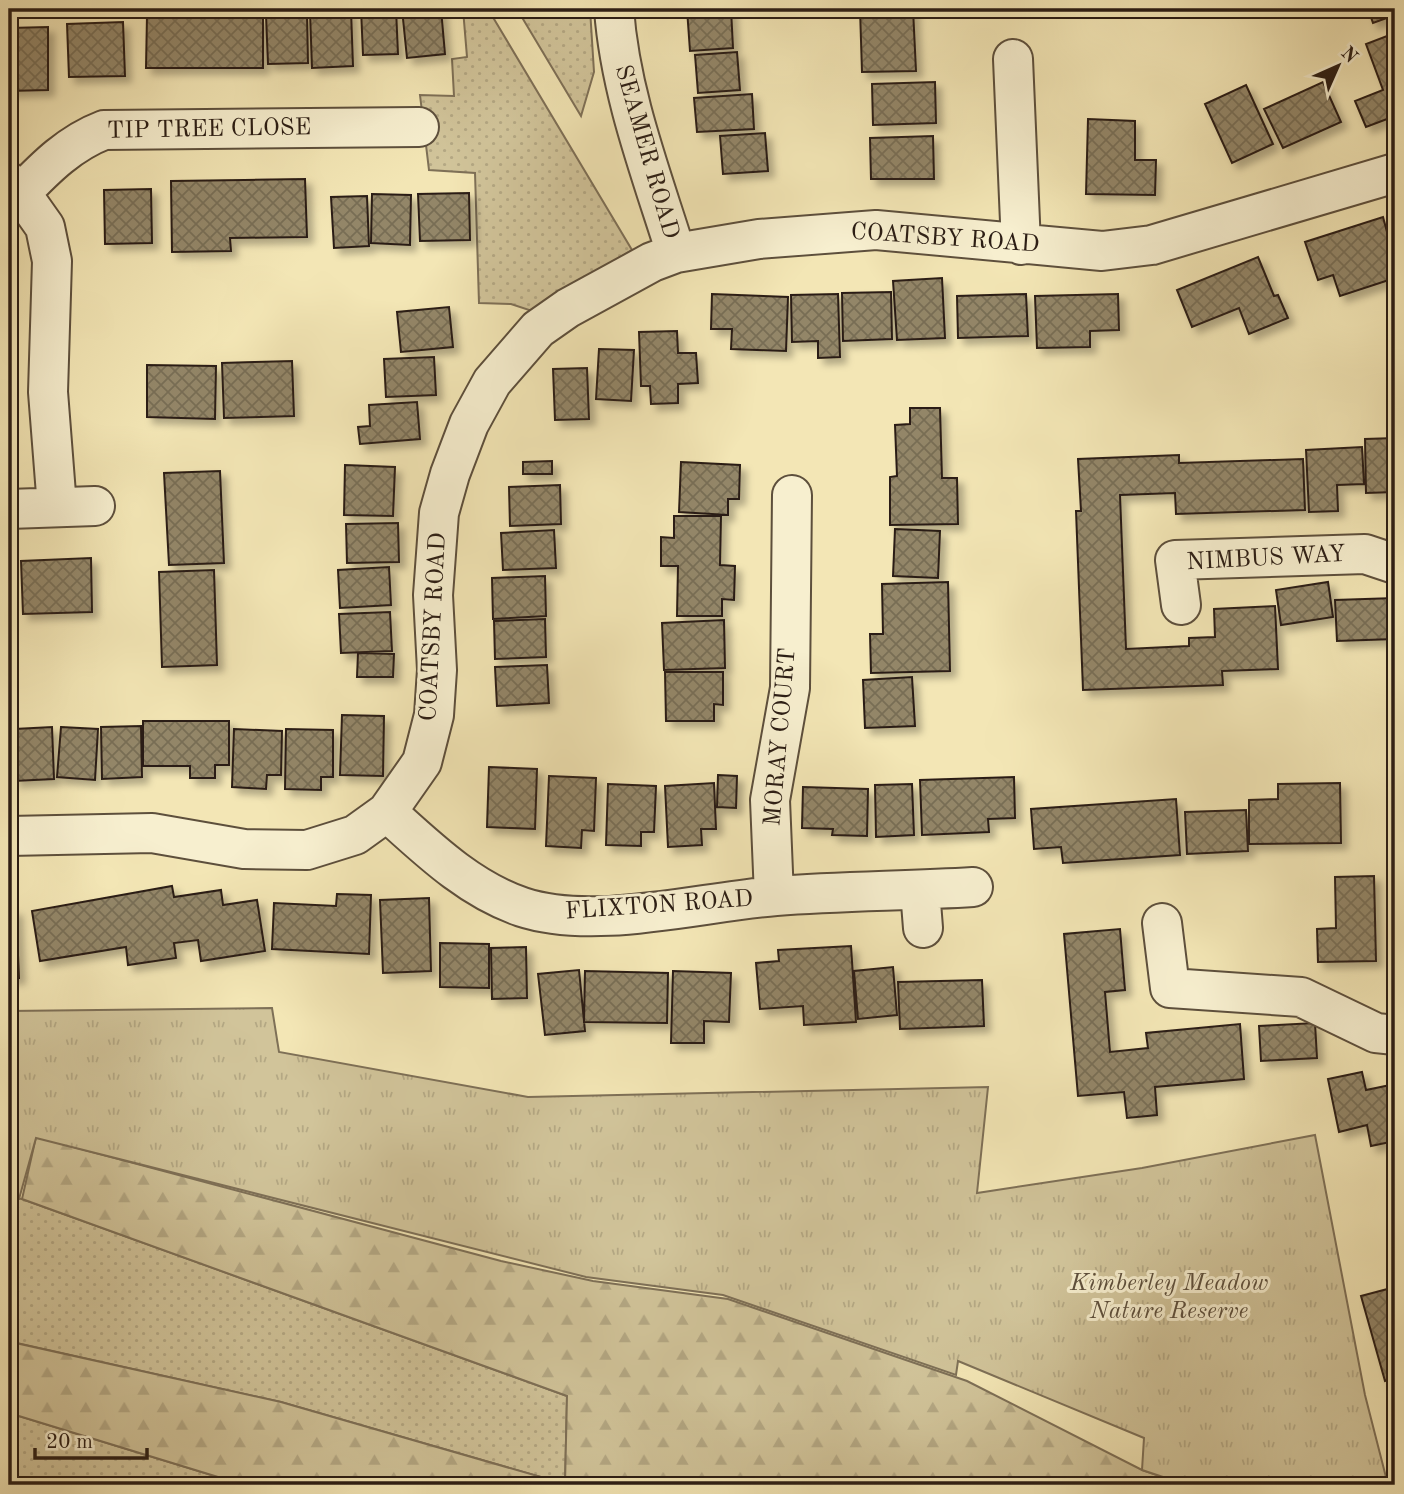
<svg xmlns="http://www.w3.org/2000/svg" width="1404" height="1494" font-family="'Old Standard TT',serif">
  <style>
    .grass { fill: url(#grass-dots); stroke: #7e7057; stroke-width: 2 }
    .forest { fill: url(#forest-firs); stroke: #7e7057; stroke-width: 2 }
    .park { fill: url(#park-tufts); stroke: #7e7057; stroke-width: 2 }
    .building { fill: url(#building-cross-hatch); stroke: #2b1d14; stroke-width: 2; filter: url(#shadow) }
    .lines { fill: none; stroke-linecap: round; stroke-linejoin: round }
    .minor-casing { stroke: #5d4f3c; stroke-width: 42 }
    .minor { stroke: #f7efcf; stroke-width: 38 }
    .labels { text-anchor: middle; dominant-baseline: central; stroke-width: 6; stroke-linejoin: round; paint-order: stroke }
    .street-label { font-size: 24px; fill: #2b1d14; stroke: #f7efcf }
    .park-label { font-size: 24px; font-style: italic; fill: #5d4f3c; stroke: #f7efcf }
  </style>
  <defs>
    <pattern id="grass-dots" width="8" height="8" patternUnits="userSpaceOnUse" patternTransform="scale(1.75)"><rect width="8" height="8" fill="#d1c49a"/><path d="M2 2h.1M6 6h.1" fill="none" stroke="#b4a884" stroke-width="1.8" stroke-linecap="round"/></pattern>
    <pattern id="forest-firs" width="22" height="20" patternUnits="userSpaceOnUse" patternTransform="scale(1.75)"><rect width="22" height="20" fill="#d1c49a"/><path d="M5 1l3.5 6h-7zM16 11l3.5 6h-7z" fill="#b4a884"/></pattern>
    <pattern id="park-tufts" width="24" height="20" patternUnits="userSpaceOnUse" patternTransform="scale(1.75)"><rect width="24" height="20" fill="#d1c49a"/><path d="M3 7l-1-3M5 7V3M7 7l1-3M15 17l-1-3M17 17v-4M19 17l1-3" fill="none" stroke="#b4a884"/></pattern>
    <pattern id="building-cross-hatch" width="8" height="8" patternUnits="userSpaceOnUse" patternTransform="scale(1.75)"><rect width="8" height="8" fill="#938668"/><path d="M0 0l8 8M0 8l8-8" fill="none" stroke="#786d54"/></pattern>
    <filter id="shadow"><feDropShadow dx="6" dy="6" stdDeviation="3.5" flood-color="#0004"/></filter>
  </defs>
  <rect width="100%" height="100%" fill="#f3e6b5"/>
  <filter id="stains"><feTurbulence type="fractalNoise" baseFrequency=".00286" numOctaves="4"/><feColorMatrix values="0 0 0 0 .2 0 0 0 0 .09 0 0 0 0 .02 0 0 0 .5 -.17"/></filter>
  <radialGradient id="worn" r=".72"><stop offset=".6" stop-color="#630" stop-opacity="0"/><stop offset="1" stop-color="#630" stop-opacity=".3"/></radialGradient>
  <path class="grass" d="M463 9H488L632 250 535 312 511 304 479 303 475 173 429 170 420 95 454 96 452 59 467 57Z
    M517 9H590L594 72 581 116Z
    M9 1197 22 1199 567 1396 565 1484 281 1402 12 1342 9 1353Z
    M9 1413 218 1477 252 1485H9Z"/>
  <path class="forest" d="M36 1137 501 1261 593 1281 728 1299 967 1381 1142 1470 1187 1485H252L218 1477 9 1413 11 1342 281 1402 565 1484 567 1396 22 1199Z"/>
  <path class="park" d="M272 1008 279 1052 528 1097 988 1087 977 1193 1142 1168 1315 1135 1365 1395 1388 1485H1187L1142 1470 1144 1438 958 1361 956 1375 723 1295 586 1277 36 1138 19 1199 9 1198V1011Z"/>
  <path class="building" d="M361 9H396L398 54 363 55Z
    M402 9H441L445 54 407 58Z
    M687 9H731L733 48 690 51Z
    M860 9H913L916 71 862 72Z
    M1368 9H1395V15L1373 23Z
    M351 10 353 66 312 68 310 12Z
    M307 14 308 63 268 64 266 15Z
    M147 16 263 17V68H146Z
    M123 22 125 76 69 77 67 24Z
    M48 27V90L9 91V28Z
    M1395 33V116L1366 127 1355 101 1383 90 1366 44Z
    M737 52 740 90 698 93 695 55Z
    M935 82 936 123 873 125 872 84Z
    M1323 82 1341 122 1283 148 1264 109Z
    M1246 85 1273 144 1232 163 1205 104Z
    M752 94 754 129 697 132 694 98Z
    M1088 119 1135 121V160H1156L1155 195 1086 194Z
    M765 133 768 171 723 174 720 136Z
    M933 136 934 179H871L870 138Z
    M305 179 307 237 230 238 231 251 172 252 171 181Z
    M151 189 152 243 105 244 104 190Z
    M469 193 470 240 420 241 418 194Z
    M372 194 411 195 410 245 371 243Z
    M367 196 369 246 334 248 331 197Z
    M1383 217 1387 232 1395 229V278L1340 296 1333 275 1318 280 1305 242Z
    M1258 257 1274 296 1278 295 1288 318 1249 334 1239 308 1192 327 1177 290Z
    M942 278 945 338 897 340 893 281Z
    M891 292 892 339 843 341 842 293Z
    M712 294 788 297 786 351 731 349 732 329H711Z
    M838 294 840 357 818 358V341L792 342 791 295Z
    M1026 294 1028 336 958 338 957 296Z
    M1118 294 1119 330 1090 331V347L1037 348 1035 296Z
    M449 307 453 347 401 352 397 312Z
    M677 331 678 353H696L698 383 678 384V403L651 404 650 386H641L639 332Z
    M599 349 634 350 631 401 596 399Z
    M434 357 436 395 386 397 384 359Z
    M292 361 294 416 224 418 222 363Z
    M147 365 216 366 215 419 147 417Z
    M587 368 589 419 555 420 553 369Z
    M417 402 420 439 360 444 358 427 370 426 369 405Z
    M910 408H940L942 478H957L958 524 890 525V477L897 476 895 425 910 424Z
    M1395 438V492L1366 493 1365 439Z
    M1362 447 1364 484 1337 485 1338 511 1309 512 1306 450Z
    M1179 455V463L1303 459 1305 510 1176 514 1175 493 1120 495 1126 649 1189 646V638L1215 637 1214 609 1275 606 1278 669 1222 671 1223 685 1083 690 1076 511H1081L1078 459Z
    M552 461V474H523V462Z
    M681 462 740 465 739 499H728V515L679 512Z
    M345 465 395 467 393 516 344 515Z
    M220 471 224 563 169 565 164 473Z
    M560 485 561 524 510 526 509 487Z
    M674 516H721L720 565 735 566 734 600 722 599V616H677L678 566H661V537L674 538Z
    M398 523 399 562 347 563 346 524Z
    M895 529 940 531 938 578 893 576Z
    M554 530 556 568 503 570 501 533Z
    M91 558 92 612 23 614 21 561Z
    M389 567 391 605 340 608 338 570Z
    M214 570 217 665 162 667 159 572Z
    M545 576 546 616 493 619 492 578Z
    M948 582 950 671 871 673 870 634H883L882 584Z
    M1328 582 1333 617 1281 625 1276 590Z
    M1395 598V639L1337 641 1335 600Z
    M390 612 392 651 341 653 339 614Z
    M545 619 546 657 495 659 494 621Z
    M724 620 725 668 664 670 662 623Z
    M358 653 394 654 393 677H357Z
    M547 665 549 703 497 706 495 667Z
    M665 672H723V705L714 704V721H666Z
    M912 677 915 726 865 728 863 680Z
    M342 715 384 716 383 776 340 775Z
    M143 721H229V765H215V778H190V766H143Z
    M141 726 142 777 102 779 101 727Z
    M52 727 54 779 14 781 15 729Z
    M61 727 98 729 95 780 57 777Z
    M234 729 282 731 281 775H267L266 789 232 787Z
    M286 729 333 730V777H321V790L285 789Z
    M489 767 537 769 535 829 487 827Z
    M718 775 737 776 736 808 717 807Z
    M549 776 596 778 594 831 582 830 581 848 546 846Z
    M1014 777 1015 818 988 819 989 832 922 835 920 780Z
    M714 783 716 829H701L702 845 668 847 665 786Z
    M1340 783 1341 843 1249 844V800L1278 799V784Z
    M608 784 656 786 654 832H641V846L606 845Z
    M912 784 914 835 876 837 875 785Z
    M803 787 868 789 867 836 832 835 833 829 802 828Z
    M1176 799 1180 855 1063 863 1061 847 1034 849 1031 809Z
    M1246 810 1248 851 1187 854 1185 812Z
    M1374 876 1376 961 1318 962 1317 929 1336 928 1335 877Z
    M172 886 174 897 221 890 223 905 257 900 265 951 201 961 198 940 174 943 176 958 128 965 126 947 40 961 32 911Z
    M337 894 371 895 369 954 272 949 274 903 336 906Z
    M429 898 431 971 383 973 380 900Z
    M9 910H16L19 978H9Z
    M1120 929 1125 990 1105 992 1110 1052 1148 1048 1146 1033 1240 1024 1244 1079 1155 1087 1157 1115 1127 1118 1124 1092 1078 1096 1064 934Z
    M440 943 489 944V988L440 987Z
    M851 946 856 1022 804 1025 803 1006 760 1009 756 963 779 961 778 950Z
    M526 947 527 998 492 999 491 948Z
    M893 967 897 1015 858 1019 854 971Z
    M579 970 585 1031 545 1035 538 974Z
    M585 971 668 973 667 1023 584 1022Z
    M673 971 731 973 729 1022 704 1021V1043H671Z
    M982 980 984 1026 900 1029 898 982Z
    M1315 1023 1317 1058 1261 1061 1259 1026Z
    M1362 1072 1366 1090 1395 1084V1141L1371 1146 1367 1125 1339 1132 1328 1079Z
    M1395 1275V1378L1385 1381 1361 1296 1395 1287 1392 1276Z"/>
  <g class="lines">
    <defs>
      <path id="minor" d="M614 9C620 93 651 173 676 253
        M1013 59 1021 245
        M9 182 21 193 45 227 52 261 48 392 57 507
        M21 193C46 167 70 143 104 130L419 127
        M9 509 95 506
        M1181 605 1175 560 1365 554 1395 564
        M387 812C428 849 469 889 522 907 595 931 699 902 776 896 841 891 908 891 973 887
        M9 836 152 833 244 849 307 850 355 835 387 812 422 762 434 715 437 670 433 595 439 513 450 474 469 424 492 382 538 329 568 308 652 262 676 253 759 239 876 230 1102 251 1152 245 1395 173
        M920 890 923 928
        M774 896 770 800 790 688 792 495
        M1162 923 1170 988 1301 997 1376 1033 1395 1035"/>
    </defs>
    <use href="#minor" class="minor-casing"/>
    <use href="#minor" class="minor"/>
  </g>
  <g class="labels">
    <g class="street-label">
      <text transform="translate(209 130) rotate(-1)">TIP TREE CLOSE</text>
      <text transform="translate(646 152) rotate(74)">SEAMER ROAD</text>
      <text transform="translate(945 239) rotate(4)">COATSBY ROAD</text>
      <text transform="translate(1266 559) rotate(-3)">NIMBUS WAY</text>
      <text transform="translate(434 627) rotate(-87)">COATSBY ROAD</text>
      <text transform="translate(781 737) rotate(-85)">MORAY COURT</text>
      <text transform="translate(659 906) rotate(-4)">FLIXTON ROAD</text>
    </g>
    <g class="park-label">
      <text x="1169" y="1284">Kimberley Meadow<tspan x="1169" dy="28">Nature Reserve</tspan></text>
    </g>
  </g>
  <rect width="1404" height="1494" fill="none" stroke="#f3e6b5" stroke-width="35"/>
  <rect x="10" y="10" width="1383" height="1473" fill="none" stroke="#2b1d14" stroke-width="3.5"/>
  <rect x="18" y="18" width="1369" height="1459" fill="none" stroke="#2b1d14" stroke-width="2"/>
  <g transform="translate(1338 66) rotate(45)" stroke="#f7efcf" stroke-width="5" paint-order="stroke">
  <path d="M0-5L12 26L0 18L-12 26Z" fill="#2b1d14"/>
  <text y="-10" font-size="19" font-weight="bold" text-anchor="middle" fill="#2b1d14">N</text>
  </g>
  <path d="M35 1448v10h112v-10" fill="none" stroke="#2b1d14" stroke-width="3.5"/>
  <text x="46" y="1448" font-size="21" fill="#2b1d14" stroke="#f7efcf" stroke-width="5" paint-order="stroke">20 m</text>
  <rect width="100%" height="100%" filter="url(#stains)"/>
  <rect width="100%" height="100%" fill="url(#worn)"/>
</svg>
